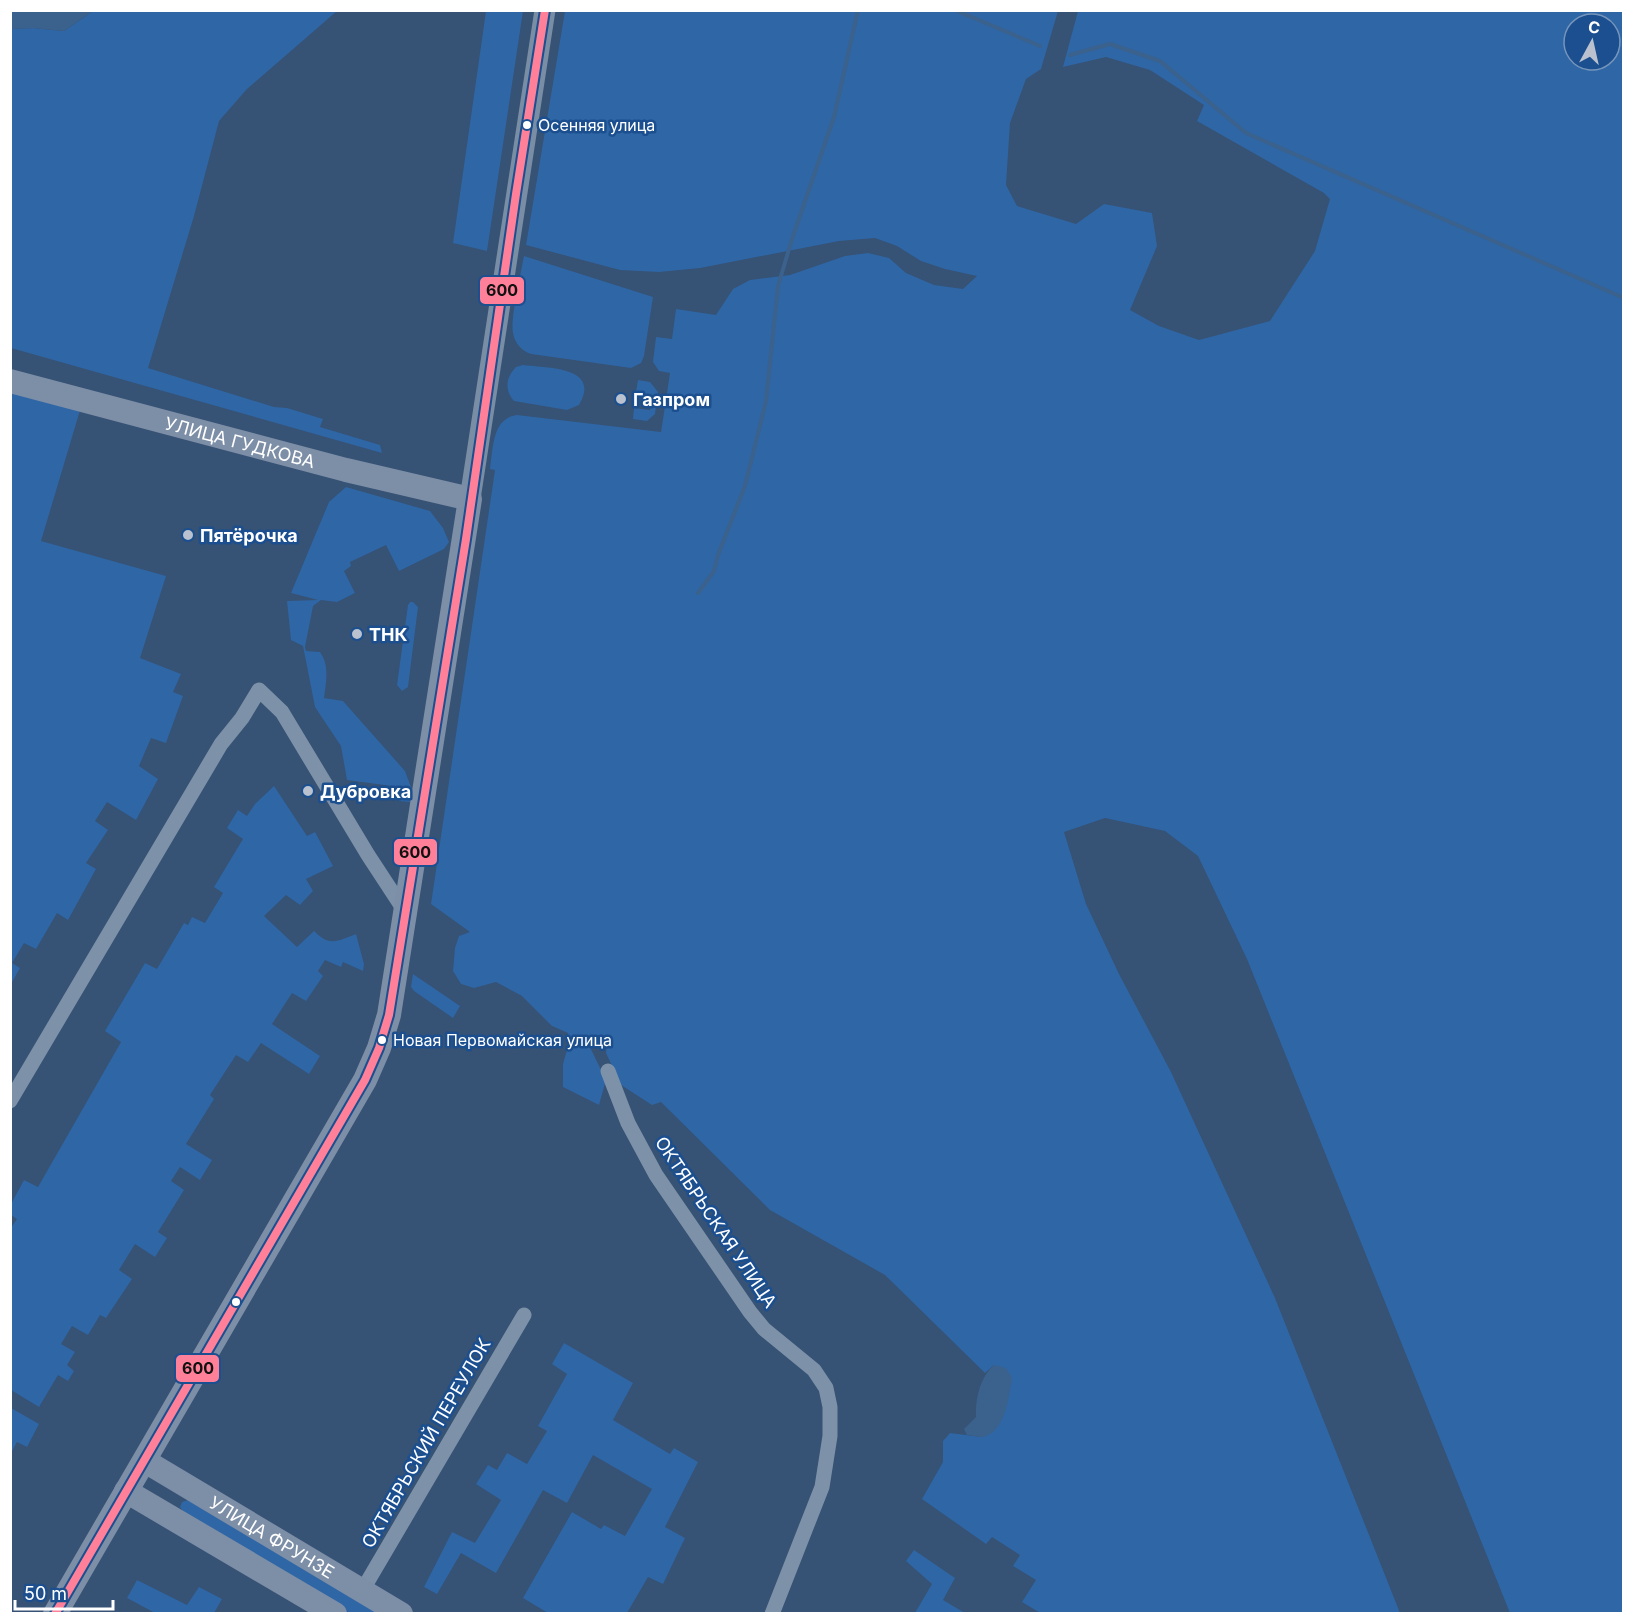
<svg xmlns="http://www.w3.org/2000/svg" width="1634" height="1624" font-family="Inter,sans-serif">
  <style>
    .green { fill: #2f66a5; fill-rule: evenodd }
    .water { fill: #3b618d }
    .lines { fill: none; stroke-linecap: round; stroke-linejoin: round }
    .stream { stroke: #3b618d; stroke-width: 4 }
    .street { stroke: #7d92a8; stroke-width: 15 }
    .secondary { stroke: #798da4; stroke-width: 21 }
    .primary { stroke: #7d8ea7; stroke-width: 24 }
    .bus-1-casing { stroke: #1b4f8f; stroke-width: 12 }
    .bus-1 { stroke: #ff8098; stroke-width: 8 }
    .bus-dot { fill: #fff; stroke: #1b4f8f; stroke-width: 2 }
    .poi-dot { fill: #b9c2ce; stroke: #1b4f8f; stroke-width: 2 }
    .labels { text-anchor: middle; dominant-baseline: central; stroke-width: 5; stroke-linejoin: round; paint-order: stroke }
    .bus-label { font-size: 16px; fill: #fff; stroke: #1b4f8f; text-anchor: start }
    .poi-label { font-size: 18px; font-weight: bold; fill: #fff; stroke: #1b4f8f; text-anchor: start }
    .street-label { font-size: 18px; fill: #fff; stroke: #1b4f8f }
    .line-badge { stroke: #1b4f8f; stroke-width: 2 }
    .pale-badge-label { font-size: 16px; text-anchor: middle; font-weight: bold; fill: #111 }
  </style>
  <rect width="100%" height="100%" fill="#365274"/>
  <path class="green" d="M93 11H337L247 89 219 121 194 216 148 368 274 407 287 408 323 419 320 427 380 445 382 453 11 348 10 29 33 28 64 31Z
    M486 11H523L487 251 453 243Z
    M565 11H1058L1041 69 1026 79 1010 123 1006 185 1017 206 1076 224 1104 204 1152 213 1157 246 1130 310 1159 326 1199 340 1270 321 1315 251 1330 199 1324 193 1197 121 1204 105 1150 70 1106 57 1063 67 1078 11H1623V1613H1510L1247 959 1198 856 1165 831 1105 818 1064 832 1086 904 1119 974 1171 1072 1275 1298 1400 1613 1042 1614 1022 1602 1036 1580 1013 1566 1020 1555 992 1537 986 1544 922 1499 943 1462V1441L950 1433 982 1437 994 1365 985 1373 885 1275 770 1210 661 1102 652 1105 621 1085 606 1053 607 1042 586 1039 606 1080 599 1105 563 1087V1064L569 1043 568 1033 552 1026 522 996 496 982 474 988 461 984 453 971 455 948 459 936 470 932 431 904 495 470 490 469C493 449 492 418 517 415L661 432 670 373 659 371 653 362 656 337 672 339 676 309 716 315 733 289 750 280 790 275 845 256 868 253 889 258 906 273 934 285 963 289 977 276 945 269 921 261 897 246 875 238 839 241 700 268 659 272 620 270 526 245ZM1574 24H1610V60H1574Z
    M524 256 653 297 644 356 641 363 631 368 531 354C522 351 515 344 513 333 510 319 521 273 524 256Z
    M523 365C546 368 602 366 579 405L567 410 514 401C504 390 506 377 516 367Z
    M638 380 650 382 658 392 655 414 647 421 633 419 634 408 650 410 653 395 636 392Z
    M11 389 81 407 41 541 166 576 140 658 181 674 173 692 183 696 166 743 151 738 139 766 158 779 136 820 107 802 95 821 108 830 86 863 96 869 68 920 57 913 36 949 24 943 12 963 20 968 11 984Z
    M346 487 430 511 443 528 449 542 444 549 399 571 386 545 350 562 351 566 344 571 355 593 337 602 321 600 313 606 305 647 306 651 320 652C330 666 326 682 324 698L343 701 405 771 412 790 411 802 399 801 392 786 347 780 341 746 315 707 303 646 291 640 287 601 318 600 291 593 329 502Z
    M410 602H413L418 607 408 687 402 691 397 685 408 605Z
    M274 786 307 836 315 832 333 866 306 879 313 891 300 905 286 895 264 916 297 947 314 931C330 947 337 941 356 934L364 964 363 971 343 962 341 967 325 960 318 971 323 976 306 1001 292 993 272 1024 320 1056 309 1074 261 1043 248 1062 236 1055 210 1095 214 1099 186 1144 212 1160 200 1180 180 1167 171 1181 184 1190 158 1232 167 1238 155 1257 135 1244 119 1270 132 1279 106 1318 100 1315 88 1335 72 1326 61 1344 75 1352 67 1365 74 1371 68 1381 58 1375 39 1407 11 1390 10 1229 17 1219 11 1215V1204L24 1180 38 1187 121 1042 105 1031 145 963 157 969 184 923 188 925 192 917 205 923 223 893 214 887 243 839 227 828 238 810 247 816 255 804Z
    M413 974 460 1006 453 1018 414 991 411 987Z
    M564 1343 633 1383 613 1420 670 1454 674 1448 698 1462 665 1527 685 1538 663 1584 648 1577 627 1613H548L523 1598 572 1512 601 1529 604 1525 625 1536 652 1489 593 1455 567 1503 543 1490 496 1573 461 1553 437 1594 424 1587 452 1532 475 1543 501 1500 476 1484 488 1465 497 1470 507 1453 527 1464 547 1431 538 1426 567 1374 552 1364Z
    M11 1408 39 1424 27 1447 17 1442 11 1453Z
    M188 1500 383 1613H350L187 1517 180 1507 182 1502Z
    M914 1550 955 1578 943 1600 965 1613H915L932 1584 906 1561Z
    M137 1580 187 1605 199 1587 222 1599 214 1613H155L127 1598Z"/>
  <path class="water" d="M10 11 11 10 93 11 64 31 33 28 11 29Z
    M994 1365 1006 1368 1012 1378C1009 1396 1005 1434 982 1437 977 1437 971 1435 967 1435L964 1429 976 1417C975 1399 980 1377 994 1365Z"/>
  <g class="lines">
    <path class="stream" d="M955 10 1040 46
      M1070 55 1110 44 1160 61 1246 133 1624 298
      M698 593 714 571 718 555 745 486 766 401 778 286 792 239 834 117 858 10"/>
    <path class="street" d="M608 1071 628 1123 656 1175 750 1312 764 1329 814 1370 826 1388 830 1407V1436L822 1487 772 1614
      M10 1101 221 744 242 718 259 690 282 712 368 855 406 913
      M362 1591 524 1315"/>
    <path class="secondary" d="M470 499 545 10"/>
    <g class="primary">
      <path id="s1" d="M10 381 346 470 470 499 389 1015 379 1048 365 1080 55 1614"/>
      <path id="s2" d="M145 1461 401 1614"/>
      <path d="M126 1491 335 1614"/>
    </g>
    <defs>
      <path id="bus-1" d="M55 1614 365 1080 379 1048 389 1015 466 539 516 194 545 10"/>
    </defs>
    <use href="#bus-1" class="bus-1-casing"/>
    <use href="#bus-1" class="bus-1"/>
  </g>
  <g class="bus-dot">
    <circle cx="527" cy="125" r="5"/>
    <circle cx="382" cy="1040" r="5"/>
    <circle cx="236" cy="1302" r="5"/>
  </g>
  <g class="poi-dot">
    <circle cx="621" cy="399" r="6"/>
    <circle cx="188" cy="535" r="6"/>
    <circle cx="357" cy="634" r="6"/>
    <circle cx="308" cy="791" r="6"/>
  </g>
  <g class="labels">
    <g class="bus-label">
      <text x="538" y="125">Осенняя улица</text>
      <text x="393" y="1040">Новая Первомайская улица</text>
    </g>
    <g class="poi-label">
      <text x="633" y="399">Газпром</text>
      <text x="200" y="535">Пятёрочка</text>
      <text x="369" y="634">ТНК</text>
      <text x="320" y="791">Дубровка</text>
    </g>
    <g class="street-label">
      <text stroke="none"><textPath href="#s1" startOffset="238">УЛИЦА ГУДКОВА</textPath></text>
      <text transform="translate(716 1222) rotate(56)">ОКТЯБРЬСКАЯ УЛИЦА</text>
      <text transform="translate(426 1443) rotate(-60)">ОКТЯБРЬСКИЙ ПЕРЕУЛОК</text>
      <text stroke="none"><textPath href="#s2" startOffset="148">УЛИЦА ФРУНЗЕ</textPath></text>
    </g>
  </g>
  <g class="line-badge">
    <rect x="479" y="276" width="46" height="29" rx="6" fill="#ff8098"/>
    <rect x="393" y="838" width="45" height="28" rx="6" fill="#ff8098"/>
    <rect x="175" y="1354" width="45" height="29" rx="6" fill="#ff8098"/>
  </g>
  <g class="pale-badge-label">
    <text x="502" y="296">600</text>
    <text x="415" y="858">600</text>
    <text x="198" y="1374">600</text>
  </g>
  <rect width="1634" height="1624" fill="none" stroke="#ffffff" stroke-width="24"/>
  <g transform="translate(1592 42) rotate(8)"><circle r="28" fill="#1b4f8f" stroke="#7695bc" stroke-width="1.5"/>
  <path d="M0-4.5L10 22L0 15L-10 22Z" fill="#b9c2ce"/>
  <text y="-9" font-size="16" font-weight="bold" text-anchor="middle" fill="#ffffff">С</text>
  </g>
  <path d="M15 1600v9h98v-9" fill="none" stroke="#ffffff" stroke-width="3"/>
  <text x="24" y="1600" font-size="18" fill="#ffffff" stroke="#1b4f8f" stroke-width="4.5" paint-order="stroke">50 m</text>
</svg>
